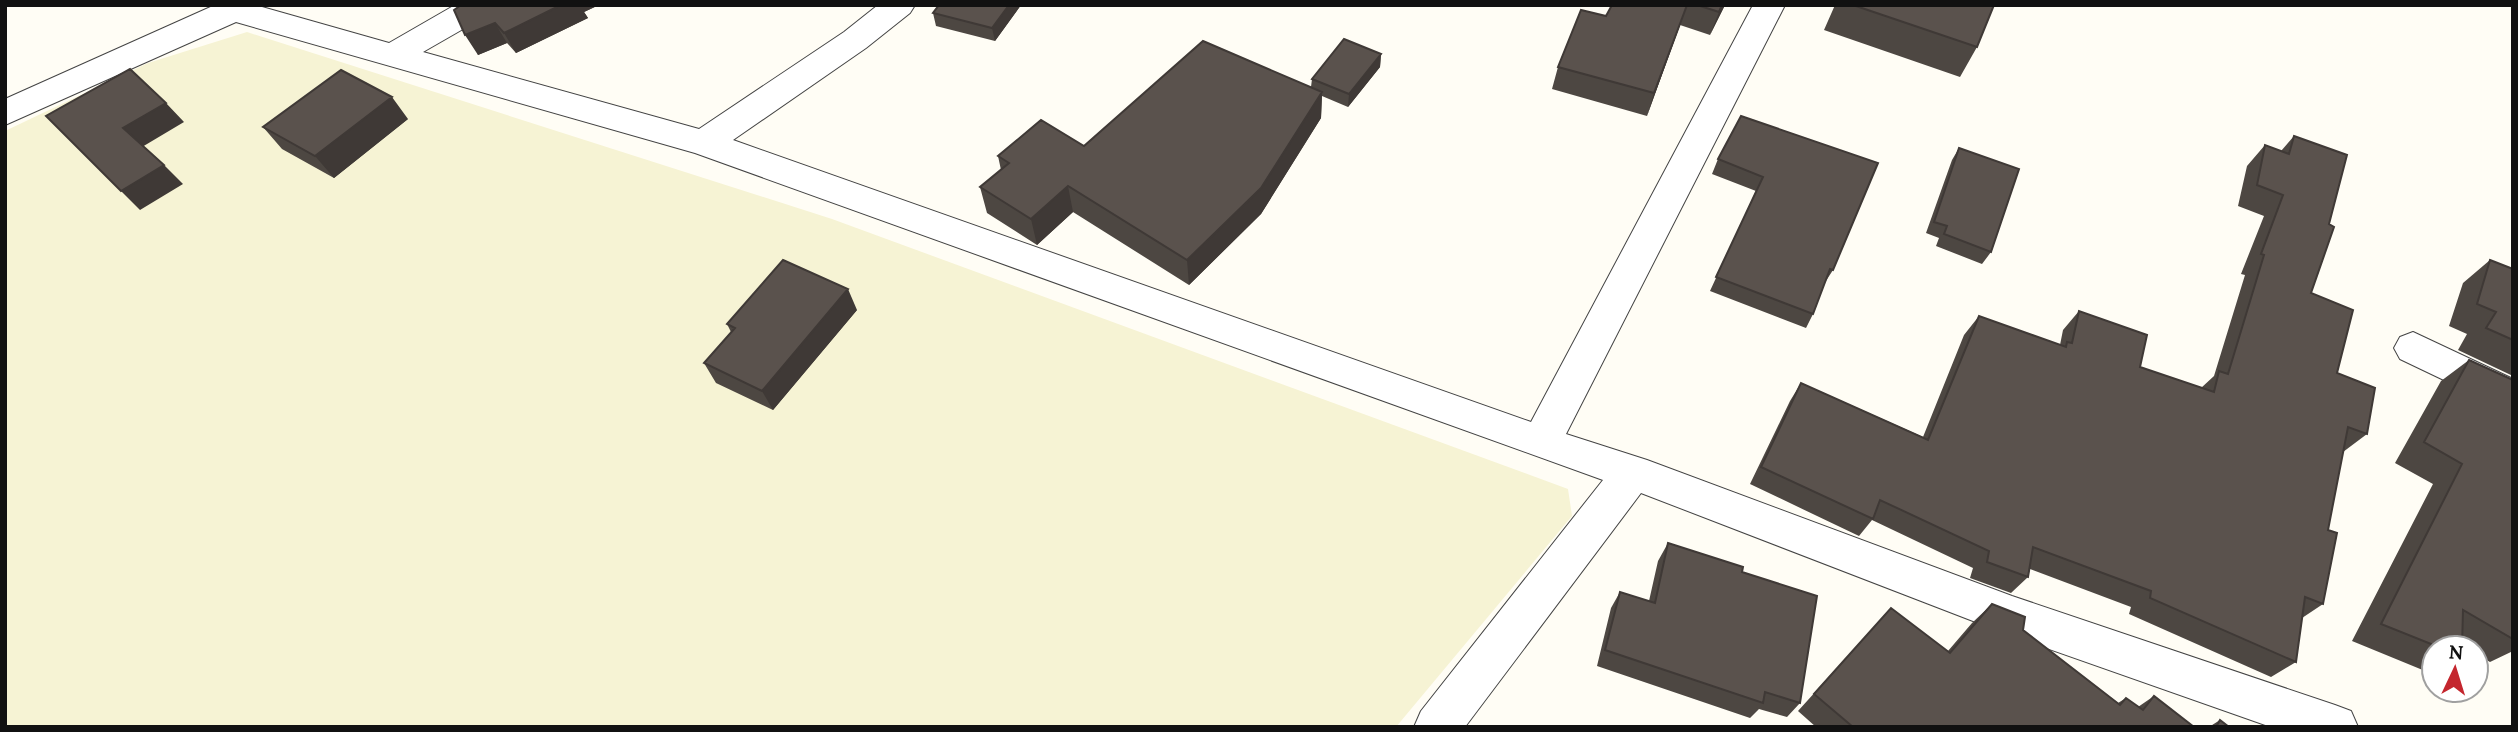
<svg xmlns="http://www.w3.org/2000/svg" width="2518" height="732" font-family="Lora,serif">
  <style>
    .farmland { fill: #f6f3d4 }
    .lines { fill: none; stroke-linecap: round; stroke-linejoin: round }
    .minor-casing { stroke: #444; stroke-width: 2 }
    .minor { fill: #fff; fill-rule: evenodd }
    .wall { fill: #4d4742 }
    .shaded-wall { fill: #3f3936 }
    .building { fill: #5a524d; stroke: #3f3936; stroke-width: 2 }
  </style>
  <rect width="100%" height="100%" fill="#fffdf5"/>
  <path class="farmland" d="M247 32 832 219 1568 489 1572 516 1396 727H5V131L148 63Z"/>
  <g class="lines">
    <defs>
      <path id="minor" d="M215 5H255L389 43 455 5H496L491 13 423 52 699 129 844 32 878 5H915L910 13 866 48 733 140 1531 422 1753 5H1785L1566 434 1647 460 2012 596 2335 705 2351 711 2358 727H2271L2012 636 1641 493 1465 727H1414L1421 711 1603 480 695 153 236 22 5 125V99Z
        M2413 332 2513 379V413L2400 359 2394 348 2400 337Z"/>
    </defs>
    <use href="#minor" class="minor-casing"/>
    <use href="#minor" class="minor"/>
  </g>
  <path class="wall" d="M461 5H599L584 12 588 18 516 53 507 43 478 55Z
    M1021 5 995 41 936 26 933 13Z
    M1612 5H1725L1710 35 1680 25 1647 116 1552 89 1558 67 1606 16Z
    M1835 5H1994L1977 47 1960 77 1824 30Z
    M1381 54 1380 67 1348 107 1322 96 1321 118 1261 214 1189 285 1073 212 1037 245 987 213 980 187 1001 170 998 156 1084 146 1311 87 1312 79Z
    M1741 116 1833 270 1824 284 1813 314 1806 328 1710 291 1756 191 1712 174 1718 159Z
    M408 119 334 178 282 149 263 127Z
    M2294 136 2311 293 2337 373 2367 434 2343 452 2328 530 2323 604 2302 618 2296 662 2271 677 2129 614 2131 607 2030 569 2028 577 2011 593 1970 578 1973 568 1872 520 1859 536 1750 484 1790 401 1801 383 1923 437 1964 335 1979 316 2060 345 2063 330 2079 311 2140 367 2201 388 2214 376 2245 275 2241 274 2264 216 2238 206 2247 166 2265 145 2281 151Z
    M1959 148 1991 252 1982 264 1936 246 1939 238 1926 233 1952 160Z
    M2490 260 2513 269V376L2458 350 2467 334 2449 326 2463 283Z
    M857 310 773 410 716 383 704 363 731 332 727 324Z
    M2469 360 2513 380V651L2490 662 2476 654V648H2466L2462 646V648H2434V671L2430 673 2352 641 2433 484 2395 463 2441 381Z
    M1668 543 1742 572 1800 703 1787 717 1759 709 1750 718 1597 666 1611 608 1620 592 1649 601 1658 561Z
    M1992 604 2023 630 2118 703 2126 698 2138 707 2154 696 2194 727H1816L1798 711 1874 627 1948 651 1972 623Z
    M2220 720 2229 727H2209Z"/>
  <path class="shaded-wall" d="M561 5H599L584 12 588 18 516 53 504 33Z
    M1009 5H1021L995 41 992 28Z
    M1687 5 1680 25 1647 116 1654 93Z
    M1722 5H1725L1710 35 1719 12Z
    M495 23 507 43 478 55 465 35Z
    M1381 54 1380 67 1348 107 1349 94Z
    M1322 92 1321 118 1261 214 1189 285 1187 260Z
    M392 97 408 119 334 178 315 156Z
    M166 103 184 122 142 147 123 128Z
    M164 165 183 184 140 210 121 191Z
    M1068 186 1073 212 1037 245 1031 219Z
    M848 289 857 310 773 410 762 391Z"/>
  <path class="building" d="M461 5H561L504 33 495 23 465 35 454 10Z
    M939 5H1009L992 28 933 13Z
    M1612 5H1687L1654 93 1558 67 1581 10 1606 16Z
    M1697 5H1722L1719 12Z
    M1853 5H1994L1977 47Z
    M1344 39 1381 54 1349 94 1312 79Z
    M1203 41 1322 92 1261 188 1187 260 1068 186 1031 219 980 187 1009 163 998 156 1041 120 1084 146Z
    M130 69 166 103 123 128 164 165 121 191 46 116Z
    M341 70 392 97 315 156 263 127Z
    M1741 116 1878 163 1833 270 1830 269 1813 314 1716 277 1763 177 1718 159Z
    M2294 136 2347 155 2329 224 2334 227 2311 293 2353 310 2337 373 2375 388 2367 434 2348 427 2328 530 2337 533 2323 604 2305 597 2296 662 2150 598 2151 591 2033 547 2028 577 1987 562 1989 551 1880 500 1873 519 1761 467 1801 383 1928 440 1979 316 2066 347 2067 342 2072 343 2079 311 2147 335 2140 367 2214 392 2219 371 2228 374 2264 255 2261 254 2283 195 2257 185 2265 145 2289 154Z
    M1959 148 2019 169 1991 252 1944 234 1947 226 1934 222Z
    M783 260 848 289 762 391 704 363 735 328 727 324Z
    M2490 260 2513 269V340L2486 328 2496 312 2477 304Z
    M2469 360 2513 380V639L2463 610 2462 648H2441L2381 624 2462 464 2424 442Z
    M1668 543 1743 567 1742 572 1817 596 1800 703 1765 692 1763 703 1605 650 1620 592 1655 603Z
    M1992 604 2025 617 2023 630 2120 705 2126 698 2143 710 2154 696 2194 727H1853L1814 694 1891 608 1950 653Z
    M2220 720 2229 727H2216Z"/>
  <rect width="2518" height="732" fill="none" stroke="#111111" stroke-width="14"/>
  <g transform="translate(2455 669) rotate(4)"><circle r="33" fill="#ffffff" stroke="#a0a0a0" stroke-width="2"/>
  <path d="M0-5L12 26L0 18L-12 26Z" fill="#c4262e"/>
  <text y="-10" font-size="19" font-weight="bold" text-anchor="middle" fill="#111111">N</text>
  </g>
</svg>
